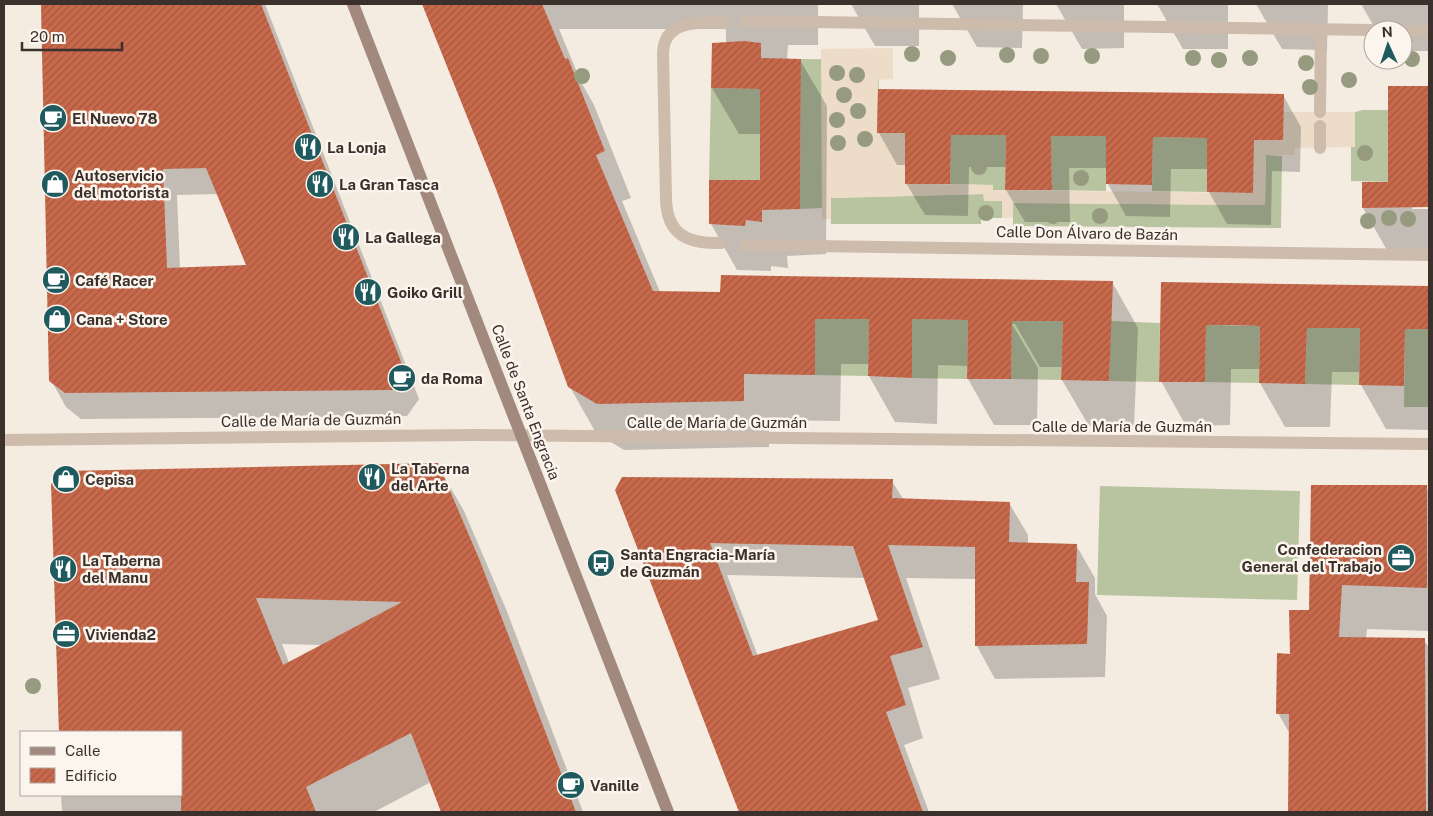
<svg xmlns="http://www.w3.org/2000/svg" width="1433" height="816" font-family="'Public Sans',sans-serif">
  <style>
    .garden { fill: #b8c4a0 }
    .plaza { fill: #ecdcc8 }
    .shadow { fill: #0003; fill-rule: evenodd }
    .building { fill: url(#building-hatch); fill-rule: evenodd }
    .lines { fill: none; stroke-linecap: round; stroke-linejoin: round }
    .service { stroke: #cdbbac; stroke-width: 12 }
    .pedestrian { stroke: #cdbbac; stroke-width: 12 }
    .minor { stroke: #cdbbac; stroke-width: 12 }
    .secondary { stroke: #a18a7d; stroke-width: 12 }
    .tree { fill: #969b7f }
    .labels { text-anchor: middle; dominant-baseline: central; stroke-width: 5; stroke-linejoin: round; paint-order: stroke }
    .poi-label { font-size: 15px; font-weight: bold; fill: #3b302b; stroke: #fbf5ee; text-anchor: start }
    .street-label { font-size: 15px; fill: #3b302b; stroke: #fbf5ee }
  </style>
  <defs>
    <pattern id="building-hatch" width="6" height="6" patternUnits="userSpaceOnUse" patternTransform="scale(1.25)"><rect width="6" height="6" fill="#c8694b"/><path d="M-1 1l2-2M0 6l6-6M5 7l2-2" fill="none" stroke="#a4573f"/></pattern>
  </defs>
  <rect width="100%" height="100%" fill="#f4ebe1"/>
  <path class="garden" d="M801 59 879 60 878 133 822 191V208L800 209Z
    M711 88 760 89V180H709Z
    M1363 110H1388V182L1351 181V147H1355V112Z
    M951 135H1006L1005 190H993L992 185 950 184Z
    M1051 136H1106V191L1052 190Z
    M1153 137 1207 138V192L1152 191Z
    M1266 155 1282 156 1281 228 1013 226V203L1265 205Z
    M984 194V201H1002V218H981V224H831L830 198Z
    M815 319H869L868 376 815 375Z
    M912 319 968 320 967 379 912 378Z
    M1012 321H1063L1061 380 1011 379Z
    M1111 321 1160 323 1159 382 1109 381Z
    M1206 325 1260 326 1259 383 1205 382Z
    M1307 328H1360L1359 385 1305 384Z
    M1405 329H1429V407H1404Z
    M1100 486 1300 491 1297 600 1097 595Z"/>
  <path class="plaza" d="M893 48V79L878 80 877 133H905V184L993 185V190L1253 193 1254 140 1283 112H1355V147L1295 148V155H1266L1265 205 1013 203V218H1002V201H984L983 194 831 198V219H822L821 49Z"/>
  <path class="shadow" d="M41 4H265L419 399 407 416 81 419 66 407 51 380ZM218 194 248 266 180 269 177 195Z
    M423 4H818V45H788L787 60H800L827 106 826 254 787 256 788 268 771 266V271L737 270 711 224 762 181V134H739L712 88 713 44H726V29H559L581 82 594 105 631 198 622 201 660 292 722 293 1112 282 1138 328 1134 427 1089 426 1062 380 1063 367H1040L1015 324H1012L1038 368 1037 425H994L968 379V366L938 365 937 424 895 422 869 376V364H841L840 421 769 420V447L624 450 596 433 570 387 497 189Z
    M851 4H919V46H875Z
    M952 4H1023L1022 48 977 47Z
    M1056 4H1124V48L1082 49Z
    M1157 4H1228V49H1183Z
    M1256 4H1328L1327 50 1282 49Z
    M1361 4H1429V51H1403V30H1376Z
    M1389 87H1429V206H1412V209H1429V252H1388L1363 208 1389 183Z
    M1283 95 1301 127 1300 172 1272 171 1271 225 1227 224 1209 192 1208 169H1171L1170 217 1126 216 1108 184V168H1069L1070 222H1025L1006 190 1007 167H969L968 216 925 215 906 183V165H897L879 133Z
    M1162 283 1429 287V430L1386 429 1361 385V372H1332L1330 427H1285L1260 383V369H1231L1230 425 1186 426 1161 381Z
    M437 464 464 511 506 609 583 812H443L431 782 374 812H62L61 795H181V732H59L52 485ZM282 644 323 645 289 663Z
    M892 481 903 499 1009 503 1028 535V544L1076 545 1095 578V594L1107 616 1105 677 995 679 977 646 976 579 906 578 940 679 908 688 923 738 904 745 929 812H740L616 490ZM727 575 865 578 879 621 758 656Z
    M1426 486 1429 492V631L1367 629 1366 639 1424 640 1429 648V812H1290L1291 736 1278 713 1291 656 1311 612Z"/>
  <path class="building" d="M41 4H261L405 372 392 390 65 393 49 381ZM206 168 246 265 167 268 163 169Z
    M422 4H542L565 59 568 58 605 151 596 155 653 291 720 292 721 275 1113 281 1109 381 1061 380 1063 321H1012L1011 379H967L968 320 912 319V378L868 376 869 319H815V375L744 374V401L597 404 568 387 496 189Z
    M744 41 761 43V58L801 59 800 209 762 210V222L746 220 745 226 709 224V180H760V89L711 88 712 43Z
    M1388 86H1429V207L1362 208V182H1388Z
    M878 89 1284 94 1283 140H1254L1253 193 1207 192V138L1153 137 1152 185 1106 184V136H1051L1052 190H1005L1006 135H951L950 184H905V133H877Z
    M1161 282 1429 286V329H1405L1404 386 1359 385 1360 328H1307L1305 384 1259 383 1260 326 1235 325H1206L1205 382H1159Z
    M438 463 480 561 576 812H441L411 733 306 787 316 812H181V732H59L51 484 65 471ZM256 598 402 602 283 665Z
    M622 477 893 479 892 498 1010 502 1009 542 1077 544 1076 582H1089L1087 644 975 646V547L888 545 923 647 890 656 906 705 886 712 923 812H739L615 490ZM710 543 853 546 878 620 753 656Z
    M1311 485H1427V588L1342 585 1339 637 1425 638 1426 812H1288L1289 714H1276L1277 653 1290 654 1289 610H1309Z"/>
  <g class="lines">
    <path class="service" d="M721 243C688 244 667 235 666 199L663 54C663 20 699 22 725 22"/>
    <path class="pedestrian" d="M1320 112 1321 30
      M1320 126V148"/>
    <path class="minor" d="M745 21 1373 30
      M1403 31H1429
      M745 245 1429 255
      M4 440 473 435 1429 444"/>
    <path class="secondary" d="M353 4 668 812"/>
  </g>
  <g class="tree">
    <circle cx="912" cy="54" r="8"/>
    <circle cx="1007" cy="55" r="8"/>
    <circle cx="1041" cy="56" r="8"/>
    <circle cx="1092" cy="56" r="8"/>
    <circle cx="948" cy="58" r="8"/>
    <circle cx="1193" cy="58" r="8"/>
    <circle cx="1250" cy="58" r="8"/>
    <circle cx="1412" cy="59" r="8"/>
    <circle cx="1219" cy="60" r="8"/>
    <circle cx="1306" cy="63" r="8"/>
    <circle cx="837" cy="73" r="8"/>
    <circle cx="857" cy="75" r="8"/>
    <circle cx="582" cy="76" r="8"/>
    <circle cx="1349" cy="80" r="8"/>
    <circle cx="1310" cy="87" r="8"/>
    <circle cx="844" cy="95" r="8"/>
    <circle cx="858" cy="111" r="8"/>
    <circle cx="837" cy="120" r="8"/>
    <circle cx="865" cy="139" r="8"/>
    <circle cx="838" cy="143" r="8"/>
    <circle cx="1365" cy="153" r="8"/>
    <circle cx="979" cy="167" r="8"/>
    <circle cx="1081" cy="178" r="8"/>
    <circle cx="986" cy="213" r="8"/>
    <circle cx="1053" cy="216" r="8"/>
    <circle cx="1100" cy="216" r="8"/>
    <circle cx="1389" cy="218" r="8"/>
    <circle cx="1408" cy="219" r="8"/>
    <circle cx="1368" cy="221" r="8"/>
    <circle cx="33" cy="686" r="8"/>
  </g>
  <defs>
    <symbol id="cafe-disc" viewBox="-11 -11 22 22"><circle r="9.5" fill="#1f5a5e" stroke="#fbf5ee"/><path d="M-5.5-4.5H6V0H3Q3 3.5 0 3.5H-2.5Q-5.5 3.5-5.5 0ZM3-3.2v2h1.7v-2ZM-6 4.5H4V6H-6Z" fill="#fff"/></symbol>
    <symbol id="restaurant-disc" viewBox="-11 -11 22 22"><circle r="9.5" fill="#1f5a5e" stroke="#fbf5ee"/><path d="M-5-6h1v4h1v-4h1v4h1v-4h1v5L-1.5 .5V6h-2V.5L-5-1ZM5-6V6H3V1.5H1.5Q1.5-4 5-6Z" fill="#fff"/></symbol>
    <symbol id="shop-disc" viewBox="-11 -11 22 22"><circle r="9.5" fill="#1f5a5e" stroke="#fbf5ee"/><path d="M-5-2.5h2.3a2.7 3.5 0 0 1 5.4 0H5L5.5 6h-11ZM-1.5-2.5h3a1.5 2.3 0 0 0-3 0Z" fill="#fff"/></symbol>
    <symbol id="office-disc" viewBox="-11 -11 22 22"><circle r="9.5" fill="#1f5a5e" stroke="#fbf5ee"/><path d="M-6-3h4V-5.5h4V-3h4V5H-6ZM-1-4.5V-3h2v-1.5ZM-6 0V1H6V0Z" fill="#fff"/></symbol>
    <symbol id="bus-disc" viewBox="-11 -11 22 22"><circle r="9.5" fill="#1f5a5e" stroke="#fbf5ee"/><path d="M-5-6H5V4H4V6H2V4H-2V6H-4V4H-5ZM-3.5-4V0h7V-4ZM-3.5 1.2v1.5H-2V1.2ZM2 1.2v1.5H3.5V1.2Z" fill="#fff"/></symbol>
  </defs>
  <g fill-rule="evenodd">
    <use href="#cafe-disc" x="37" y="102" width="32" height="32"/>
    <use href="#restaurant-disc" x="292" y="131" width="32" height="32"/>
    <use href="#shop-disc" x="39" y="168" width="32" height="32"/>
    <use href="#restaurant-disc" x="304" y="168" width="32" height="32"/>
    <use href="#restaurant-disc" x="330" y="221" width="32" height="32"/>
    <use href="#cafe-disc" x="40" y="264" width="32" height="32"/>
    <use href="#restaurant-disc" x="352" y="276" width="32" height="32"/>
    <use href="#shop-disc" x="41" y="303" width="32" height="32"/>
    <use href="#cafe-disc" x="386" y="362" width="32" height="32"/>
    <use href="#restaurant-disc" x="356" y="461" width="32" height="32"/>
    <use href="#shop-disc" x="50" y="463" width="32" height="32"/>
    <use href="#office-disc" x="1385" y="542" width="32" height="32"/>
    <use href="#bus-disc" x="585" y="547" width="32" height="32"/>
    <use href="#restaurant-disc" x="47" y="553" width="32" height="32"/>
    <use href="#office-disc" x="50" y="618" width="32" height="32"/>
    <use href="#cafe-disc" x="555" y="769" width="32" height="32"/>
  </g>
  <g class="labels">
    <g class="poi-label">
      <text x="72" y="118">El Nuevo 78</text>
      <text x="327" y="147">La Lonja</text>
      <text x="74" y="175">Autoservicio<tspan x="74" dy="17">del motorista</tspan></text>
      <text x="339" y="184">La Gran Tasca</text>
      <text x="365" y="237">La Gallega</text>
      <text x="75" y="280">Café Racer</text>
      <text x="387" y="292">Goiko Grill</text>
      <text x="76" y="319">Cana + Store</text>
      <text x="421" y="378">da Roma</text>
      <text x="391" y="468">La Taberna<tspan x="391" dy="17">del Arte</tspan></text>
      <text x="85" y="479">Cepisa</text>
      <text x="1382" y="549" text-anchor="end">Confederacion<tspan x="1382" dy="17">General del Trabajo</tspan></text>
      <text x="620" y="554">Santa Engracia-María<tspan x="620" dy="17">de Guzmán</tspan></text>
      <text x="82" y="560">La Taberna<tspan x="82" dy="17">del Manu</tspan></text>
      <text x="85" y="634">Vivienda2</text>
      <text x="590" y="785">Vanille</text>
    </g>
    <g class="street-label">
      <text transform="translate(1087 233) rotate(1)">Calle Don Álvaro de Bazán</text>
      <text transform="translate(526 402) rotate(69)">Calle de Santa Engracia</text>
      <text transform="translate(311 420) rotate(-1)">Calle de María de Guzmán</text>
      <text x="717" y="422">Calle de María de Guzmán</text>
      <text x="1122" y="426">Calle de María de Guzmán</text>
    </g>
  </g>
  <rect width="1433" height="816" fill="none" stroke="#3b302b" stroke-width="10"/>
  <rect x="20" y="731" width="162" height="65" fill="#fbf5ee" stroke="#aea6a0"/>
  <rect x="30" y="747" width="25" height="8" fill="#a18a7d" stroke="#aea6a0"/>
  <text x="65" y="756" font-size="15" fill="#3b302b">Calle</text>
  <rect x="30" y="768" width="25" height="15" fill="url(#building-hatch)" stroke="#aea6a0"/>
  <text x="65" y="781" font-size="15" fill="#3b302b">Edificio</text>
  <g transform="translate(1388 45) rotate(357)"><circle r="24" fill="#fbf5ee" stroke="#aea6a0"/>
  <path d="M0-4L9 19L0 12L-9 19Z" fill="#1f5a5e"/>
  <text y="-8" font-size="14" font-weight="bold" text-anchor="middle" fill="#3b302b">N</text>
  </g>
  <path d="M22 42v8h100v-8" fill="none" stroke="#3b302b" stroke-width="2.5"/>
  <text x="30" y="42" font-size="15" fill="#3b302b" stroke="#fbf5ee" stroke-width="4" paint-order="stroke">20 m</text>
</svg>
